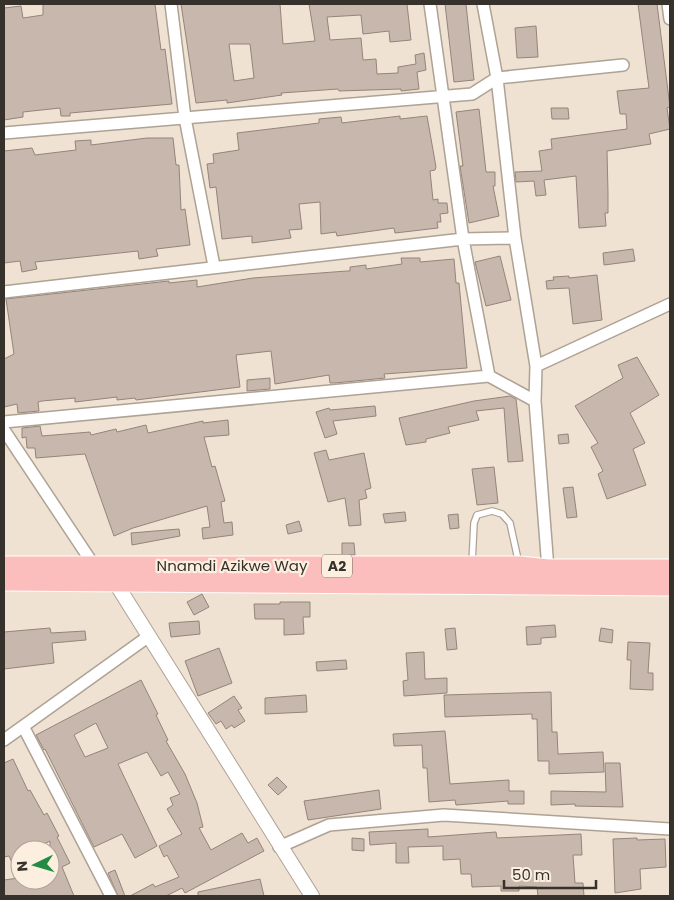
<svg xmlns="http://www.w3.org/2000/svg" width="674" height="900" viewBox="0 0 674 900" font-family="Poppins,sans-serif">
	<style>
		.building { fill: #c8b7ad; stroke: #94847a; fill-rule: evenodd }
		.lines { fill: none; stroke-linecap: round; stroke-linejoin: round }
		.service-casing { stroke: #aea294; stroke-width: 8 }
		.minor-casing { stroke: #aea294; stroke-width: 14 }
		.tertiary-casing { stroke: #aea294; stroke-width: 16 }
		.trunk-casing { stroke: #fff; stroke-width: 21 }
		.service { stroke: #fff; stroke-width: 5.5 }
		.minor { stroke: #fff; stroke-width: 11 }
		.tertiary { stroke: #fff; stroke-width: 14 }
		.trunk { stroke: #fcbebc; stroke-width: 19 }
		.labels { text-anchor: middle; stroke-width: 4.5; stroke-linejoin: round; paint-order: stroke }
		.shield { fill: #fcefe0; stroke: #716a61; stroke-width: 1 }
		.shield-label { font-size: 14px; font-weight: bold; fill: #36312b }
		.street-label { font-size: 15px; fill: #36312b; stroke: #fcefe0 }
	</style>
	<rect width="100%" height="100%" fill="#efe2d3"/>
	<path class="building" d="M43 4H155L161 50 165 49 172 104 70 113V116H61L60 108 23 112V117L4 120V8L21 6 23 18 43 15Z
		M181 4H280L283 44 315 41 309 4H407L411 40 390 42 389 31 363 34 361 15 327 17 330 40 361 38 363 60 376 59 377 74 398 73V67L416 64 415 55 424 53 426 70 417 72 419 89 401 91V89L339 91 338 89 281 93 282 95 227 103V100L196 103ZM229 44H250L254 78 234 81Z
		M445 4H466L474 80 454 82Z
		M638 4H657L670 107 667 108 670 129 649 134 651 144 607 151 608 193V213H605L606 226 579 228 576 176 544 180 546 195 536 196 534 181 516 182 515 172 542 171 539 151 552 149 551 139 627 129 626 114H620L617 91 649 88Z
		M536 26 538 57 517 58 515 28Z
		M551 108H568L569 119H552Z
		M479 109 486 172H495V186H493L499 216 469 223 460 166H463L456 112Z
		M400 116V119L427 116 436 167 435 170 430 171 433 200 438 199V203H447L448 213 440 214 441 222H437L438 228 395 233 394 228 337 236 336 232 321 234 320 202 299 204 302 229 289 230 291 238 252 243V236L222 239 216 187 210 188 207 164 214 163 213 154 239 150 237 133 319 123V119L341 117 342 123Z
		M147 138H173L176 165H179L181 210 185 209 190 245 156 249 158 256 139 259 138 251 35 262 37 269 22 272 20 261 4 263V151L32 148 35 155 76 150 75 141 91 140V145Z
		M633 249 635 261 604 265 603 253Z
		M500 256 511 300 486 306 475 262Z
		M401 258H420V262L454 259 456 283H459L467 368 384 374 385 378 335 383H330L329 375 275 384 271 351 236 355 240 387 136 400 135 398 117 400V397L75 402V398L42 401 38 402 39 411 18 413 17 404 4 407V359L14 354 6 299 169 281V283L197 280V287L253 278 347 271H350V267L366 265V269L402 264Z
		M597 275 602 320 573 324 569 288 547 289 546 281 554 280 553 277 569 276V278Z
		M637 357 659 395 630 413 645 443 633 449 646 485 607 499 598 474 603 471 591 447 598 443 575 406 623 378 618 365Z
		M270 378V389L247 391V380Z
		M510 396 516 399 523 461 508 462 504 408 476 411 479 420 448 427 450 433 426 439V442L406 445 399 418 474 401Z
		M375 406 376 416 333 421 337 434 325 438 316 412 329 408 330 410Z
		M228 420 229 435 204 437 212 467 215 466 225 501 221 502 224 523 232 522 233 535 203 539 202 528 210 527 207 506 133 528 114 536 85 454 36 458 35 448H27L26 437 22 438V428L40 426 42 436 90 432 91 435 116 429 117 432 146 425 148 433 203 421V423Z
		M568 434 569 443 559 444 558 435Z
		M326 450 329 460 364 453 371 488 365 490 367 498 359 500 361 525 349 526 345 498 328 502 314 453Z
		M494 467 498 503 477 505 472 469Z
		M573 487 577 517 567 518 563 488Z
		M405 512 406 521 385 523 383 514Z
		M458 514 459 528 450 529 448 515Z
		M299 521 302 531 288 534 286 525Z
		M179 529 180 536 132 545 131 533Z
		M342 543H354L355 555H342Z
		M202 594 209 607 194 615 187 602Z
		M280 602H310V617H303L304 634 284 635V619H255L254 604H280Z
		M199 621 200 634 171 637 169 623Z
		M555 625 556 637 541 638V644L527 645 526 627Z
		M50 628 51 633 85 631 86 640 52 643 54 663 4 669V632Z
		M455 628 457 649 447 650 445 629Z
		M601 628 613 630 612 643 599 641Z
		M628 642 650 643 648 673H653V690L630 689 631 660H627Z
		M219 648 232 683 198 696 185 661Z
		M424 652 425 679 447 678V693L404 696 403 681 408 680 406 653Z
		M346 660 347 669 317 671 316 662Z
		M141 680 158 714 156 715 168 740 166 741 185 774 197 803 203 827 199 828 211 850 242 833 248 843 257 838 264 851 185 893 182 888 166 896H130L153 884 155 887 179 877 167 855 164 857 159 846 182 834 167 809 173 805 170 798 180 794 168 772 161 776 147 752 118 764 157 846 135 858 122 834 94 847 45 749 44 750 36 735ZM96 723 108 748 85 757 74 735Z
		M551 692 552 732H557L558 754 603 752 604 772 549 774V761H538L537 719H532V714L445 717 444 695Z
		M306 695 307 712 265 714V698Z
		M234 696 242 708 238 710 245 721 234 728 232 725 226 729 221 721 216 724 208 713Z
		M445 731 450 784 509 780V791H524V804H508V801L456 805 455 800 429 802 427 768H423L422 745 394 746 393 734Z
		M13 759 28 791 30 790 44 815 47 813 59 836 57 837 70 863 62 867 74 896H4V880L19 878 9 856 4 857V763ZM50 841V880H20V850H31Z
		M605 763H620L623 807 575 806V804L551 805V791L606 792Z
		M277 777 287 787 278 795 268 785Z
		M379 790 381 809 308 820 304 801Z
		M428 829V837L496 832 497 838 581 834 582 855H573L575 883H583L584 896H538L537 887 519 886V891H501V886L472 887 471 874H461L460 859 443 860V846L408 847 409 863H396V843L370 845 369 832Z
		M352 838 364 839V851L352 850Z
		M637 838V840L665 839 666 867 640 869 641 889 615 893 613 839Z
		M115 870 125 896H118L108 873Z
		M260 879 264 896H198V892Z"/>
	<g class="lines">
		<defs>
			<path id="service" d="M472 563 474 523 477 515 492 511 502 514 510 523 519 564"/>
			<path id="minor" d="M171 4 185 118 214 266
				M430 4 463 239 489 376
				M483 4 497 78 515 238 536 366 535 401 548 569
				M668 4 670 19
				M4 133 472 94 497 78 623 65
				M4 292 463 239 515 238
				M536 366 670 304
				M4 422 489 376 535 401
				M4 430 95 567
				M24 728 111 896
				M4 740 149 636
				M279 847 329 825 444 815 670 829"/>
			<path id="tertiary" d="M115 582 312 896"/>
			<path id="trunk" d="M4 566H520L548 569H670
				M4 581 670 586"/>
		</defs>
		<use href="#service" class="service-casing"/>
		<use href="#minor" class="minor-casing"/>
		<use href="#tertiary" class="tertiary-casing"/>
		<use href="#trunk" class="trunk-casing"/>
		<use href="#service" class="service"/>
		<use href="#minor" class="minor"/>
		<use href="#tertiary" class="tertiary"/>
		<use href="#trunk" class="trunk"/>
	</g>
	<g class="labels">
		<rect class="shield" x="322" y="554.5" width="30" height="23" rx="4"/>
		<g class="shield-label">
			<text x="337" y="571">A2</text>
		</g>
		<g class="street-label">
			<text x="232" y="571">Nnamdi Azikwe Way</text>
		</g>
	</g>
	<rect width="674" height="900" fill="none" stroke="#36312b" stroke-width="10"/>
	<g transform="translate(35 865) rotate(265)"><circle r="24" fill="#fcefe0" stroke="#ada398"/>
	<path d="M0-4L9 19L0 12L-9 19Z" fill="#248c42"/>
	<text y="-8" font-size="14" font-weight="bold" text-anchor="middle" fill="#36312b">N</text>
	</g>
	<path d="M504 880v8h92v-8" fill="none" stroke="#36312b" stroke-width="2.5"/>
	<text x="512" y="880" font-size="15" fill="#36312b" stroke="#fcefe0" stroke-width="4" paint-order="stroke">50 m</text>
</svg>
